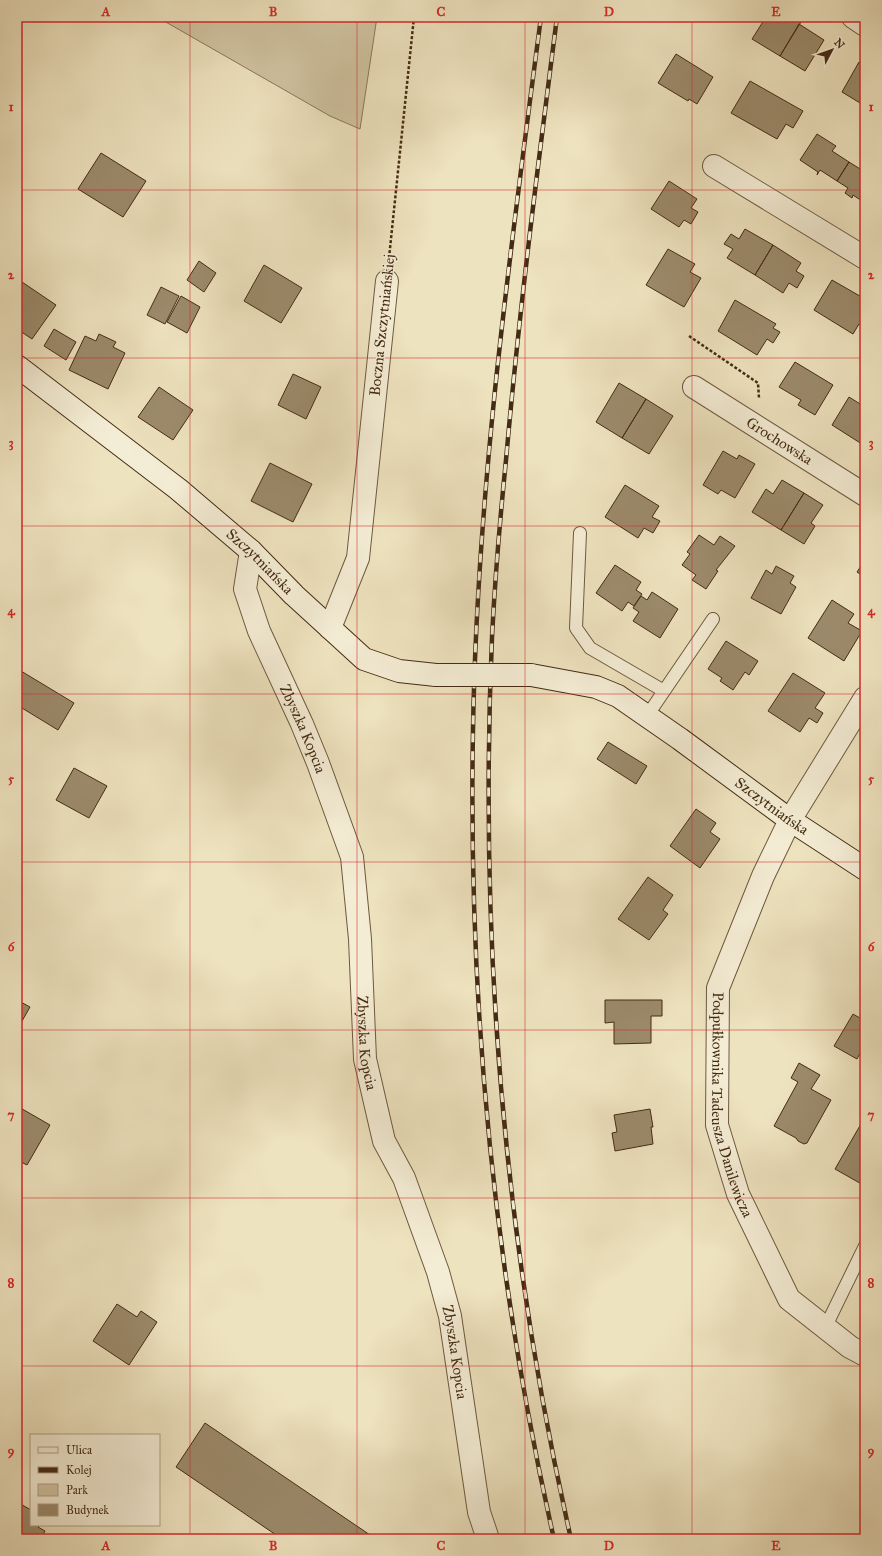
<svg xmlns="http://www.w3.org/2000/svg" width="882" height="1556" viewBox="0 0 882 1556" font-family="'IM FELL Great Primer',serif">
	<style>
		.green { fill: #d1c4a2; stroke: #8a785a }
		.building { fill: #9c8b6c; stroke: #442b13 }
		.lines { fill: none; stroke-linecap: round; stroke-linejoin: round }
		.lane-casing { stroke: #6e593e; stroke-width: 14 }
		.street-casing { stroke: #6e593e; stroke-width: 24 }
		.secondary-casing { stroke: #442b13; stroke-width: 24 }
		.path { stroke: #442b13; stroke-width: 2.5; stroke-dasharray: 3 2; stroke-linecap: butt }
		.lane { stroke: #f4edd5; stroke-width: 12 }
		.street { stroke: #f4edd5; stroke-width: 22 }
		.secondary { stroke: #f4edd5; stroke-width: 22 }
		.rail-casing { stroke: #442b13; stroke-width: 4.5 }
		.rail { stroke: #f4edd5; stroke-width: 3; stroke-dasharray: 9; stroke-linecap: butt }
		.secondary-bridge-casing { stroke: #442b13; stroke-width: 24; stroke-linecap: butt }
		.secondary-bridge { stroke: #f4edd5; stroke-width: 22 }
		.grid { fill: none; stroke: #d62828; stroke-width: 1; stroke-opacity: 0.55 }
		.labels { text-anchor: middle; stroke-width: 3; stroke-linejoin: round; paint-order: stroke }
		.street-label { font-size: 15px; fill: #442b13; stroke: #f4edd5 }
		.neatline { fill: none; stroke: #d62828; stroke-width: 1.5 }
		.grid-label { font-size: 13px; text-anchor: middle; font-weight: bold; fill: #d62828 }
	</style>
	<rect width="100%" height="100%" fill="#eee3bf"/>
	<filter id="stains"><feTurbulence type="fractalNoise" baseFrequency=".005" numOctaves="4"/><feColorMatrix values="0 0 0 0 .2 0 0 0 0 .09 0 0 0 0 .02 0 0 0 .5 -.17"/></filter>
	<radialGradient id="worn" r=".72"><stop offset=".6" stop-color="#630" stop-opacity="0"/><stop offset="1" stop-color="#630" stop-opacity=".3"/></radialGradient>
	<path class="green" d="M157 17H377L360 129 330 116Z"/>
	<path class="building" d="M766 17H804L780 56 752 39Z
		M799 24 824 40 805 71 780 56Z
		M676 54 713 77 697 104 689 99 688 101 658 83Z
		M859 62 865 65V106L842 92Z
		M750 81 803 111 793 128 786 124 777 139 731 113Z
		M817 134 836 146 832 151 849 162 837 181 820 170 817 175 818 172 800 160Z
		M101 153 146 181 123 217 78 189Z
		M849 162 865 172V203L853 195 852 198 845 193 848 188 837 181Z
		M669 181 697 199 691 208 698 212 691 224 684 220 679 227 651 209Z
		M745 229 773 245 755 275 727 258 733 249 724 244 731 234 739 239Z
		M773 245 801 263 796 271 804 276 797 288 789 283 783 293 755 275Z
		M668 249 695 264 690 272 701 278 684 307 646 285Z
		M199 261 216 273 204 292 187 280Z
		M264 265 302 288 281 323 244 301Z
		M832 280 865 299V327L859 324 853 334 814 310Z
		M22 282 56 305 32 339 17 329V289Z
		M161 287 179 296 165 324 147 315Z
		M181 296 200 307 187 333 167 322Z
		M735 300 776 324 773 328 780 332 773 343 767 339 757 355 718 331Z
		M54 329 76 342 66 360 44 346Z
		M99 334 116 342 113 347 125 353 108 389 69 370 85 336 96 341Z
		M795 362 833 385 815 415 798 405 801 400 779 387Z
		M293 374 321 387 306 419 278 405Z
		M619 383 646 399 622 438 596 422Z
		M159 387 193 410 173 440 138 417Z
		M849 397 865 407V446L832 425Z
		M646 399 673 416 649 454 622 438Z
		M723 451 737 459 739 455 755 464 735 498 721 490 718 494 703 485Z
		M270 463 312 484 293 522 251 501Z
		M782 480 804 493 781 530 752 512 766 489 773 494Z
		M625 485 659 506 652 517 660 521 653 533 644 528 638 538 605 517Z
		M804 493 823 505 811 523 815 526 804 544 781 530Z
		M699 535 714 545 720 536 735 546 716 570 718 571 706 589 692 580 696 575 682 565 690 554 687 552Z
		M865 560V577L857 572Z
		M615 565 641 582 636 590 642 594 634 606 628 602 622 611 596 593Z
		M776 566 794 576 790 583 796 587 781 614 751 598 766 570 772 574Z
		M652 592 678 609 660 638 633 621 639 612 633 608 641 596 647 600Z
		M832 600 854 614 848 623 862 631 844 661 808 638Z
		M726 641 758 661 749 675 745 672 733 690 720 681 722 678 708 669Z
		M21 671 74 703 58 730 17 705V677Z
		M793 673 825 693 815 708 823 713 817 723 809 718 800 732 768 711Z
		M608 742 647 766 636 784 597 759Z
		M74 768 107 786 89 818 56 800Z
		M696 809 716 823 710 832 720 839 700 868 670 846Z
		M648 877 673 895 663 910 668 914 649 940 618 919Z
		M17 1000 30 1007 17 1030Z
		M605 1000H662V1016H651V1043L614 1044V1022L605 1023Z
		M853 1014 865 1021V1044L857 1059 834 1046Z
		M799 1063 820 1075 811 1089 831 1100 807 1143 804 1144 798 1141 796 1138 774 1126 798 1082 791 1078Z
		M17 1106 50 1125 27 1165 19 1161 17 1165Z
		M650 1109 653 1127H651L653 1144 615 1151 612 1133 617 1132 614 1115Z
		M865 1117V1186L835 1169Z
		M117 1304 137 1317 141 1311 157 1322 129 1365 93 1341Z
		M205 1423 376 1539H282L176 1467Z
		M17 1502 31 1510V1525H40L38 1527 45 1531 41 1539 32 1538 31 1539H17Z"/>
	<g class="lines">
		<defs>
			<path id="lane" d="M580 533 576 628 590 648 664 691
				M647 716 713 619
				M825 1328 865 1246"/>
			<g id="street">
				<path d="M853 17 865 25"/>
				<path d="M714 166 865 258"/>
				<path id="s1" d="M694 387 865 495"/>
				<path id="s2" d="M251 551 245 589 259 631 302 724 318 763 352 857 360 939 365 1059 384 1141 404 1178 438 1272 450 1316 479 1512 488 1539"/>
				<path d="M330 628 358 558 387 281"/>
				<path id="s3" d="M865 698 790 820 763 876 718 988 717 1125 738 1194 789 1299 850 1347 865 1355"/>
			</g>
			<g id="secondary">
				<path id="s4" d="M17 366 178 489 251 551 294 595 364 659 399 671 436 675"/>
				<path id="s5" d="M531 675 596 687 618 696 680 739 790 820 865 869"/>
			</g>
		</defs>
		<use href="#lane" class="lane-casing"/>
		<use href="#street" class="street-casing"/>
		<use href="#secondary" class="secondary-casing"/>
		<path class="path" d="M389 258 414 17
			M689 336 758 383 759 398"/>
		<use href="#lane" class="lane"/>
		<use href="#street" class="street"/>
		<use href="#secondary" class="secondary"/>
		<defs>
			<path id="rail" d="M541 17C510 253 477 491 473 729 468 1001 494 1274 554 1539
				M557 17C538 165 519 312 506 460 500 519 495 578 492 637 479 939 504 1244 571 1539"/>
		</defs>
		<use href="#rail" class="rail-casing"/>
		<use href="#rail" class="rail"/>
		<defs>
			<path id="secondary-bridge" d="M436 675H531"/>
		</defs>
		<use href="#secondary-bridge" class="secondary-bridge-casing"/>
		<use href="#secondary-bridge" class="secondary-bridge"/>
	</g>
	<path class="grid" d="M190 17V1539M357 17V1539M525 17V1539M692 17V1539M17 190H865M17 358H865M17 526H865M17 694H865M17 862H865M17 1030H865M17 1198H865M17 1366H865"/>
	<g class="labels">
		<g class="street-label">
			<text transform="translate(382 325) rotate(-84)" y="5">Boczna Szczytniańskiej</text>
			<text dy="5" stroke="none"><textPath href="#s1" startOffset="101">Grochowska</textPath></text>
			<text dy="5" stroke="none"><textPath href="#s4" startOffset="312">Szczytniańska</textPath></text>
			<text dy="5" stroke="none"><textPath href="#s2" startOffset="190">Zbyszka Kopcia</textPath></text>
			<text dy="5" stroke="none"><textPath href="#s5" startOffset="279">Szczytniańska</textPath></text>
			<text dy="5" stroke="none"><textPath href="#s2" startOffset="514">Zbyszka Kopcia</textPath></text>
			<text dy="5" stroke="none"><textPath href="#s3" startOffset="445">Podpułkownika Tadeusza Danilewicza</textPath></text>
			<text dy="5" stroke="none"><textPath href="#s2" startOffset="838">Zbyszka Kopcia</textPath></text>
		</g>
	</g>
	<rect width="882" height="1556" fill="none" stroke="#eee3bf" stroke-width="44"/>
	<rect x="30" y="1434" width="130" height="92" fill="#f4edd5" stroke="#ae9f87"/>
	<rect x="38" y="1447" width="20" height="6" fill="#f4edd5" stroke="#ae9f87"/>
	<text x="66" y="1454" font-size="12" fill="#442b13">Ulica</text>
	<rect x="38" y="1467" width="20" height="6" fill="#442b13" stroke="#ae9f87"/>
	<text x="66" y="1474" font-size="12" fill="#442b13">Kolej</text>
	<rect x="38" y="1484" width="20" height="12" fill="#d1c4a2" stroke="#ae9f87"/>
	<text x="66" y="1494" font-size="12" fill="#442b13">Park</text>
	<rect x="38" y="1504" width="20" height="12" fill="#9c8b6c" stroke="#ae9f87"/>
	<text x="66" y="1514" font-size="12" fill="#442b13">Budynek</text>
	<g transform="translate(832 50) rotate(49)" stroke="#f4edd5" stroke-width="3" paint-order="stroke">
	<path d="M0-3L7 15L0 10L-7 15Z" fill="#442b13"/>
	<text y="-6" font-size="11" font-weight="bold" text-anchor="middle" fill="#442b13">N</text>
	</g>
	<rect x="22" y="22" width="838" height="1512" class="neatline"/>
	<g class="grid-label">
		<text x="106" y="16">A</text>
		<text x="273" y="16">B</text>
		<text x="441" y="16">C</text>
		<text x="609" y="16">D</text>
		<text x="776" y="16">E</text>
		<text x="11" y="111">1</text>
		<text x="871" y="111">1</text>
		<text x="11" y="279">2</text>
		<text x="871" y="279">2</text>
		<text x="11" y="447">3</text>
		<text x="871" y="447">3</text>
		<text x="11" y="615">4</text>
		<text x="871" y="615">4</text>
		<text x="11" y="783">5</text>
		<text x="871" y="783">5</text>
		<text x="11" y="951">6</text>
		<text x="871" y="951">6</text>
		<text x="11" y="1119">7</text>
		<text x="871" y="1119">7</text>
		<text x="11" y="1287">8</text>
		<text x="871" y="1287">8</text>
		<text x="11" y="1455">9</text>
		<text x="871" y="1455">9</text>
		<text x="106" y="1550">A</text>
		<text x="273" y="1550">B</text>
		<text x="441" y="1550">C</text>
		<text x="609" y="1550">D</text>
		<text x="776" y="1550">E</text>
	</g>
	<rect width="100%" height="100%" filter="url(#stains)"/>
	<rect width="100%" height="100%" fill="url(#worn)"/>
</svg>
